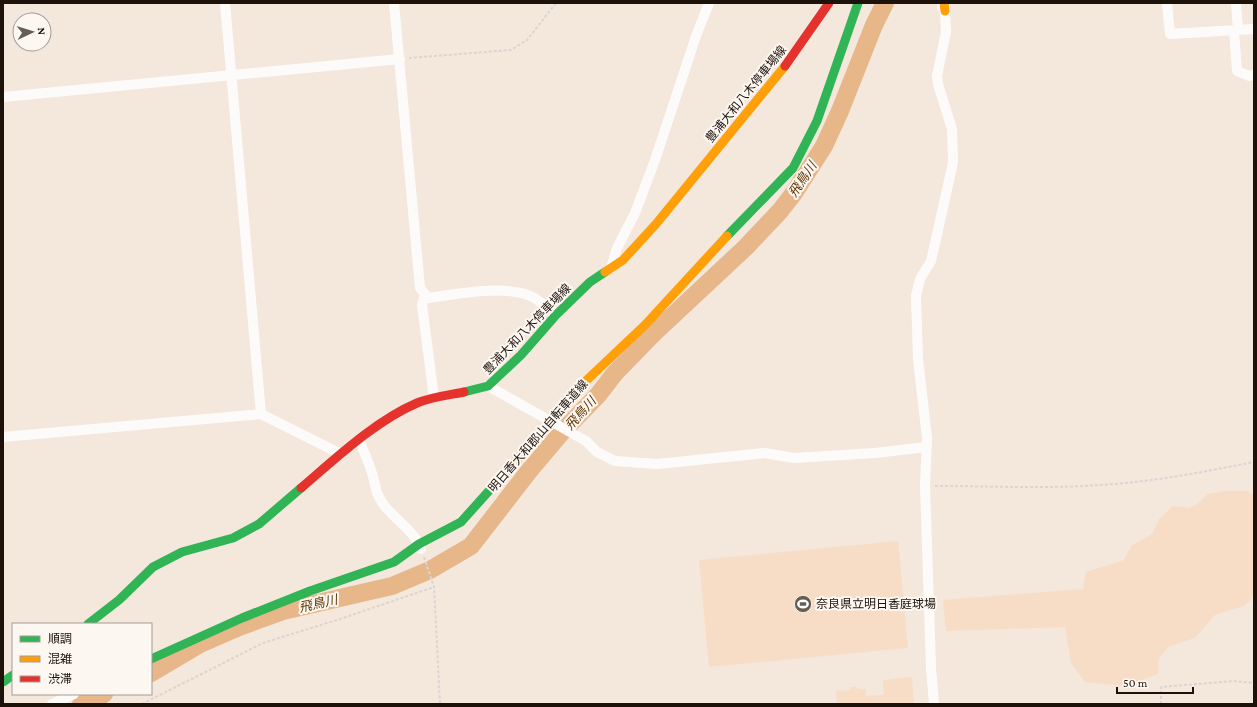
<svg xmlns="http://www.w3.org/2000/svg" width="1257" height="707" viewBox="0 0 1257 707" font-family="'Crimson Pro','Noto Sans JP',serif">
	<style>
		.green { fill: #f7ddc6 }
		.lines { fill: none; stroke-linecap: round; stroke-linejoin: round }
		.river { stroke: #e7b689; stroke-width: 18 }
		.path { stroke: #dad5d2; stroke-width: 2; stroke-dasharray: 3 2; stroke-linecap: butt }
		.street { stroke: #fdfbfa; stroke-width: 10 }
		.fast { stroke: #30b455; stroke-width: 9 }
		.slow { stroke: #ff9f0a; stroke-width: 9 }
		.jam { stroke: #e5322d; stroke-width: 9 }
		.labels { text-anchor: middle; stroke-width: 4; stroke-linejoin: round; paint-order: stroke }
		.street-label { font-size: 12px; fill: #1c120a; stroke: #fdf7f2 }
		.poi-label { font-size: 12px; fill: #1c120a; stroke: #fdf7f2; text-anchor: start }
		.water-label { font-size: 13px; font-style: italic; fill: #5d3301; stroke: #fdf7f2 }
	</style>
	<rect width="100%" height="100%" fill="#f4e7dc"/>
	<path class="green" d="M1225 491H1248L1254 496V593L1250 601 1244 606 1215 615 1195 638 1168 647 1159 659 1158 674 1125 686 1085 682 1071 663 1065 627 946 631 943 600 1083 589 1086 572 1124 560 1131 546 1152 534 1159 519 1173 506 1189 508 1196 505 1208 494Z
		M898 541 908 648 709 667 699 560Z
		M912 677 914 704H837L836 691 850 690V687H857L858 689H866V696L884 695 883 680Z"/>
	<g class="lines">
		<path class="river" d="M151 673 200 644 239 627 283 611 392 586 430 570 471 546 529 471 562 432 598 395 615 373 653 334 746 247 780 211 794 193 824 146 840 111 874 25 885 3
			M81 704 104 694"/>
		<path class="path" d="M409 58 511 50 527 40 556 3
			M935 486C990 486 1045 489 1100 485 1152 482 1203 472 1254 462
			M424 557 434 587 440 704
			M142 704 263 643 340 619 434 587
			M1161 704V687L1234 681 1254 683"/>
		<path class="street" d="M225 3 261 414
			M394 3 420 288 428 298C456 294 512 283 536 299 543 304 549 310 556 315
			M1167 3 1170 34 1254 29
			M1236 3 1238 30
			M1234 31 1237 71 1249 76 1254 75
			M3 97 400 59
			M611 268 617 248 635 213 655 160 696 36 709 3
			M425 294 422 305 434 398
			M488 386 586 441 597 452 615 461 657 464 765 453 794 458 875 453 926 447
			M3 437 261 414 341 454
			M359 440C364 452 370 464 373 477 375 482 375 489 378 495 387 516 413 527 421 549
			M52 704 74 694
			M934 704 931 668 925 485 927 438 918 359 916 296 920 279 931 261 953 163 952 129 938 84 937 76 946 32 945 11 942 7"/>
		<path class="fast" d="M727 236 793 168 817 121 858 3
			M464 392 488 386 521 355 556 315 590 282 605 272
			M88 624 119 600 153 567 182 552 233 538 259 524 301 488
			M151 659 242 618 310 591 394 562 419 544 461 522 496 483
			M3 682 13 675"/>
		<path class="slow" d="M944 3 945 11
			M605 272 623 260 656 224 785 66
			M496 483 551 422 572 394 645 325 727 236"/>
		<path class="jam" d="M785 66 829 3
			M301 488C335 459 375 421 417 403 431 397 449 395 464 392"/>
	</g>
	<defs>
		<symbol id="stadium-disc" viewBox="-11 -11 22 22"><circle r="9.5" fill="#685d54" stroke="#fdf7f2"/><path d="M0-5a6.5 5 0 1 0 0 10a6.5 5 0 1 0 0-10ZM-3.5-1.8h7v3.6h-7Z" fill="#fff"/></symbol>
	</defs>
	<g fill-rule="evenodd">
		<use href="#stadium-disc" x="793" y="594" width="20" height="20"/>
	</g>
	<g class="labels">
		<g class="street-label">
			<text transform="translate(746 94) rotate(-51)" y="4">豊浦大和八木停車場線</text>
			<text transform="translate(527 329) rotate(-46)" y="4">豊浦大和八木停車場線</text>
			<text transform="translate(538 436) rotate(-49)" y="4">明日香大和郡山自転車道線</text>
		</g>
		<g class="poi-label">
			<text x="816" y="608">奈良県立明日香庭球場</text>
		</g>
		<g class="water-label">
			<text transform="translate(802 179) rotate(-56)" y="5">飛鳥川</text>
			<text transform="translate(580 413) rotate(-48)" y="5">飛鳥川</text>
			<text transform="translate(318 603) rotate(-13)" y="5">飛鳥川</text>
		</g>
	</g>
	<rect width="1257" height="707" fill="none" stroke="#1c120a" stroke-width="8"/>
	<rect x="12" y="623" width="140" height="72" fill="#fdf7f2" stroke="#a39b95"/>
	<rect x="20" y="636" width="20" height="6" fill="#30b455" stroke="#a39b95"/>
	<text x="48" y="643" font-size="12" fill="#1c120a">順調</text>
	<rect x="20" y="656" width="20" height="6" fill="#ff9f0a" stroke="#a39b95"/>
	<text x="48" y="663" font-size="12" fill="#1c120a">混雑</text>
	<rect x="20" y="676" width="20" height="6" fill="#e5322d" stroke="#a39b95"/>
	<text x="48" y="683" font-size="12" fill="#1c120a">渋滞</text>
	<g transform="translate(32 32) rotate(86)"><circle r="19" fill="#fdf7f2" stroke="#a39b95"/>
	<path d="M0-3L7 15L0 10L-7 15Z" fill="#685d54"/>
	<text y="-6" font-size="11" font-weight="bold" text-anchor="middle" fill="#1c120a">N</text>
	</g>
	<path d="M1117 687v6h76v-6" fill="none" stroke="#1c120a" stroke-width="2"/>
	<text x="1123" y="687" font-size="12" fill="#1c120a" stroke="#fdf7f2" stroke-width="3" paint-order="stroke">50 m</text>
</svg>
